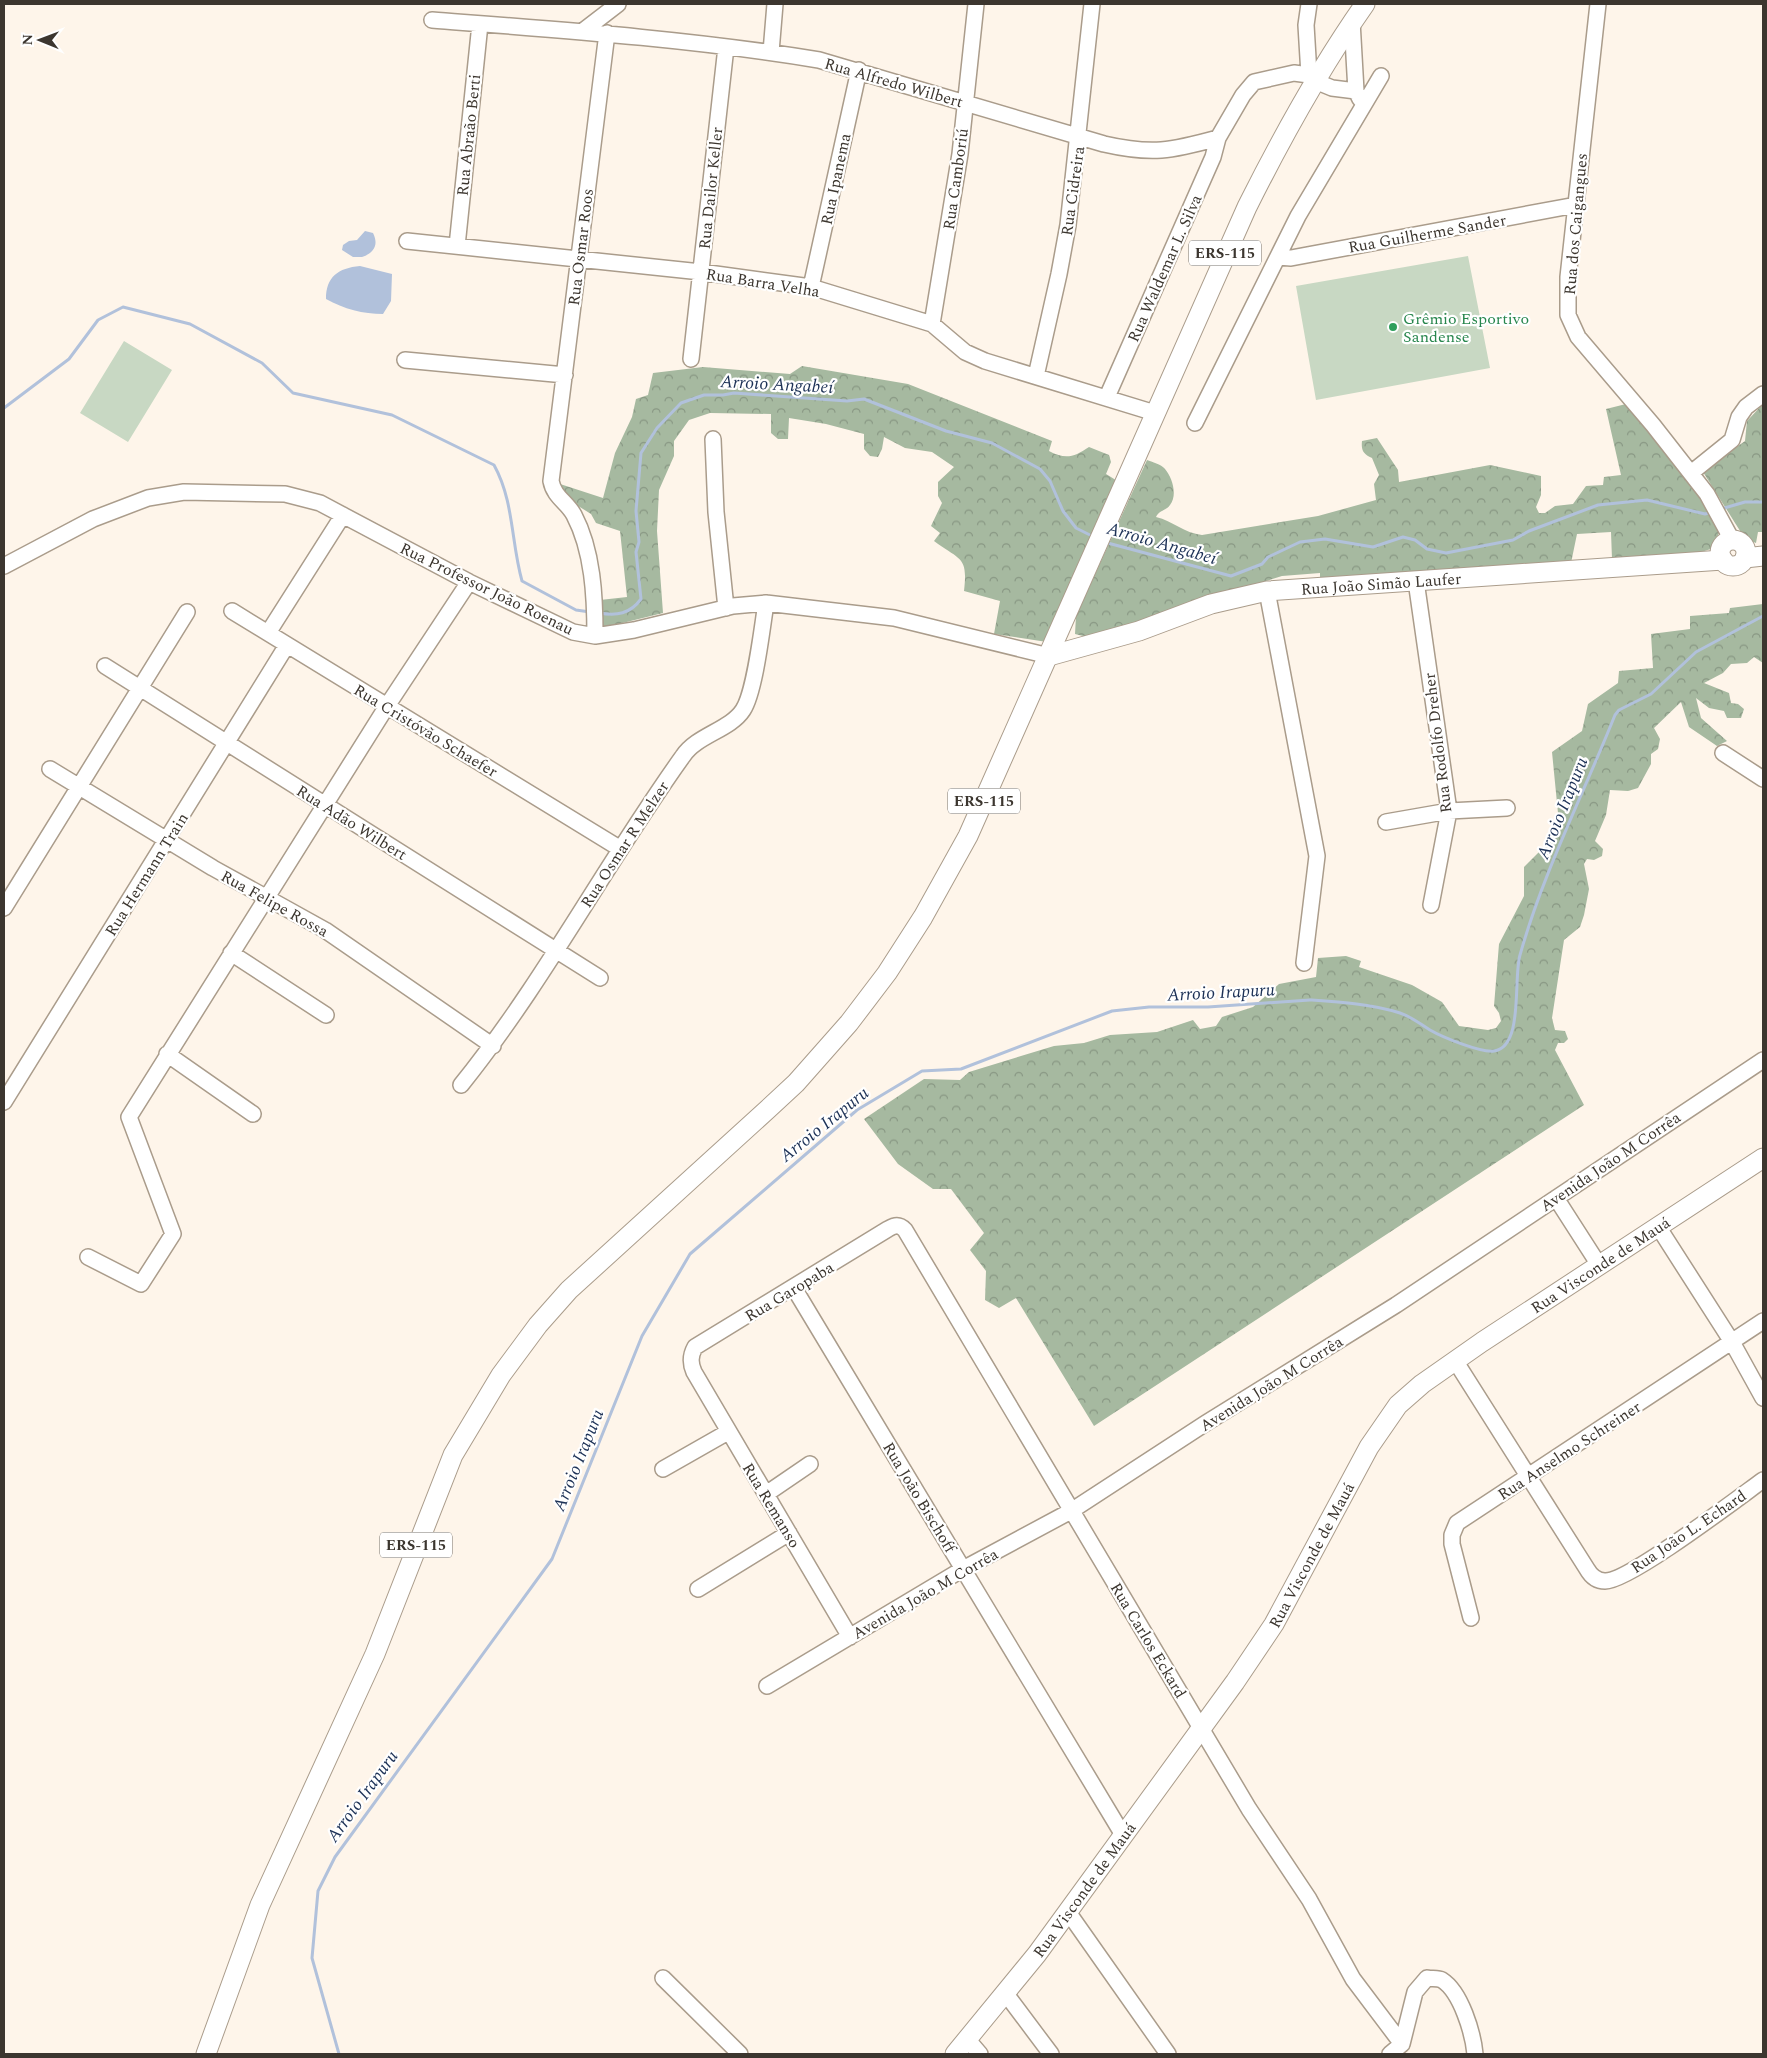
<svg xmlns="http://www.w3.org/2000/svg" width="1767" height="2058" viewBox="0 0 1767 2058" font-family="Spectral,serif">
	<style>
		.forest { fill: url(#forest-crowns) }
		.green { fill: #c8d8c3 }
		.water { fill: #b1c1db }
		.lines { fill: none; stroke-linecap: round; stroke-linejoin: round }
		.stream { stroke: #b1c1db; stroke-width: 3 }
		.minor-casing { stroke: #aa9c8b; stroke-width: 18 }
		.major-casing { stroke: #aa9c8b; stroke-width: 21 }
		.minor { stroke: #fff; stroke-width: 15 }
		.major { stroke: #fff; stroke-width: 19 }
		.leisure-dot { fill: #2e9e5b; stroke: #fff; stroke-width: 2 }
		.labels { text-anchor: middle; stroke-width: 4.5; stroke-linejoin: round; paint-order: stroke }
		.shield { fill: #fff; stroke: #76726d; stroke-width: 1 }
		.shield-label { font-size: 15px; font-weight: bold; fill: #3c362f }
		.street-label { font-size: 16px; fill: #3c362f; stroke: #fff }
		.leisure-label { font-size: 16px; fill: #27864d; stroke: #fff; text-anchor: start }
		.water-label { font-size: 18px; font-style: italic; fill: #1c3156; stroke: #fff }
	</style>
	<defs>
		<pattern id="forest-crowns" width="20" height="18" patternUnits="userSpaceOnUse" patternTransform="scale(1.25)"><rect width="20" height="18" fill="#a6b9a0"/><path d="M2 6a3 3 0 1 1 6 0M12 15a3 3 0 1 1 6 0" fill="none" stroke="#889783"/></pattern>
	</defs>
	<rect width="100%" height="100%" fill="#fef5ea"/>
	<path class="forest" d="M802 366 908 384 1052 441 1049 451C1066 460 1074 457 1089 447L1109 455 1111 462 1106 474 1119 482 1047 642 994 634 1000 601 964 591C968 556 961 561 934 541L940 533 931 526 942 503 938 496V482L954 467 932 452 905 448 884 437 882 449 878 457 870 456 864 449V434L826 424 789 418 788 439H778L771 433V414L710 413 689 420 674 441V456L659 490 657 531 663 613 598 629 600 600 627 597 620 531 596 523 591 514 567 499 557 483 603 498 615 453 632 417 636 399 648 395 653 373 703 367 790 374Z
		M1626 404C1656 441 1702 489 1719 532L1714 548 1698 553 1612 559 1611 532 1577 534 1571 563 1320 581V573L1282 576 1087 637 1075 634 1076 616 1147 460C1152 462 1161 464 1165 469 1172 477 1178 495 1170 505 1166 511 1159 510 1156 517 1173 521 1184 533 1202 535L1318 516 1376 500 1374 484 1379 475 1372 458C1363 454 1361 450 1362 441L1377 438 1398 470 1399 482 1490 465 1541 476V495L1536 507 1539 513H1545L1555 506 1573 504 1586 486 1603 485 1604 477 1621 475 1606 409Z
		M1763 404V532H1758L1756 543 1748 540 1742 534 1703 472 1745 441 1747 421Z
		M1763 604V663L1754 657 1747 663 1731 664 1723 673 1704 683 1729 693 1731 703 1738 704 1744 709 1741 718H1727L1724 711 1709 708 1696 698 1701 718 1727 741 1717 746 1689 727 1681 702 1654 728 1660 739 1658 749 1651 754V764L1638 788 1628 791 1610 790 1606 815 1595 841 1603 849 1602 856 1594 860 1587 859 1584 864 1589 889 1584 915 1580 927 1564 940 1552 1018 1555 1030 1565 1031 1568 1039 1564 1043H1558L1555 1050 1584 1105 1094 1426 1016 1298 999 1308 985 1300 986 1271 970 1250 984 1233 951 1189H933L898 1164 864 1119 924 1079 960 1080 969 1072 1054 1046 1084 1043 1110 1035 1157 1032 1193 1020 1200 1029 1216 1026 1222 1017 1253 1007 1279 984 1316 977 1318 958 1346 956 1361 961 1359 967 1412 985 1442 1002 1459 1026 1488 1030 1496 1028 1501 1021 1499 1013 1494 1006 1499 944 1524 896V867L1548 843 1558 813 1552 752 1582 731 1588 704 1618 683 1619 671 1653 668 1651 634 1690 629V616L1729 613 1730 608Z"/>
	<path class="green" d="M1468 256 1490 368 1316 400 1296 286Z
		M124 341 172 370 128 442 80 413Z"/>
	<path class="water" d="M365 231 373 233C379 245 374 253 362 257H353L342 250 343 245 349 241 357 240Z
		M360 266 392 274 391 301 383 314C363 314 344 309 326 299 326 277 338 268 360 266Z"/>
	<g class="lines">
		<path class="stream" d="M4 408 69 359 98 320 123 307 190 324 262 363 293 393 392 415 494 465C514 501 511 542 522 581L576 610 590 612
			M1721 509 1745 502H1763
			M1104 542 1231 576 1262 564 1268 557 1300 542 1325 539 1373 547 1403 537 1415 540 1427 549 1446 553 1513 540 1529 531 1598 505 1647 500 1705 514 1713 512
			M599 613C617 616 630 614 641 599L636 552 639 542 636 511 641 453 657 428 681 403 704 395H723L734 393 847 401 864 399 946 431 992 443 1040 469 1050 481 1063 511 1076 528 1094 537
			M339 2054 312 1958 318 1891 335 1857 552 1559 642 1336 690 1254 857 1110 922 1071 961 1069 1112 1011 1149 1007H1208L1310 1000C1340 1002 1372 1004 1400 1013 1412 1017 1420 1024 1430 1030 1442 1037 1481 1053 1494 1051 1524 1047 1513 978 1520 955 1543 873 1583 795 1615 715L1619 710 1651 694 1696 652 1763 616"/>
		<defs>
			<path id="minor" d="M1309 4 1306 25 1309 75
				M1598 4 1568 277V315L1578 337 1653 425 1707 494 1732 540
				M432 20C561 30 691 39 819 60L1104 144C1152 155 1171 151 1218 138L1243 95 1254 82 1294 73 1309 75 1315 81 1332 88 1356 91
				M1352 21 1356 91 1360 99
				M583 31 618 4
				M771 52 775 4
				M407 241 701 272 811 287 932 324 965 352 985 361 1155 413
				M457 246 480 24
				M1278 257 1291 258 1307 255 1576 205
				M811 287 859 70
				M932 324 960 154 976 4
				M691 359 726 47
				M405 360 565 375
				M1036 376 1059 274 1068 225 1092 4
				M1107 397 1213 157 1218 138
				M1195 423 1298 216 1381 76
				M713 439 716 512 726 608
				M1691 473 1732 440 1739 417 1746 407 1763 394
				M4 566 93 519 148 498 184 492 285 494 320 503 469 582 573 632 595 636 634 630 733 606 766 603 894 618 1049 656
				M1416 581 1449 811 1431 905
				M1267 591 1317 856 1304 963
				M232 611 619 848
				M268 633 343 515
				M595 636C595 597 593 551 574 515 567 502 554 497 551 481L607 33
				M105 666 600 978
				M1723 753 1763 779
				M50 769 213 868 325 930 493 1046
				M1386 822 1449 811 1507 808
				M4 908 187 612
				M231 953 326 1015
				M167 1054 253 1114
				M461 1085C544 982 606 863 683 756 697 735 730 730 743 710 755 692 762 628 766 603
				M4 1102 287 645
				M1556 1198 1599 1265
				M1659 1228 1732 1342 1763 1398
				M88 1257 141 1284 173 1234 129 1117 387 706 469 582
				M794 1288 1123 1835
				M1456 1362 1587 1569C1591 1576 1596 1581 1605 1581 1628 1582 1738 1498 1763 1480
				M663 1469 728 1432
				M766 1494 810 1464
				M698 1589 789 1533
				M1471 1618 1452 1544V1535L1457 1523 1763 1321
				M850 1637 694 1372C690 1363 690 1356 695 1347L888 1229C895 1225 899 1224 905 1230L1249 1809 1309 1899 1353 1979 1402 2044
				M767 1686 963 1569 1071 1511 1206 1423 1396 1305 1763 1060
				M1068 1912 1168 2054
				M663 1978 740 2054
				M1006 1994 1051 2054
				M968 2040 980 2054
				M1402 2044 1415 1992 1427 1978C1431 1979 1438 1978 1442 1980 1461 1992 1473 2033 1475 2054
				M1390 2054 1402 2044"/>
			<g id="major">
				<circle cx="1733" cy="553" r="13"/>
				<path d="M1745 558 1763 556"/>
				<path id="s1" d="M1049 656 1139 631 1211 604 1267 591 1723 560"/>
				<path d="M206 2054 260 1905 375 1654 453 1455 501 1375 538 1325 569 1290 768 1109 796 1083 849 1023 887 973 923 917 968 836 1247 207C1282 137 1320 68 1365 4"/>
				<path id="s2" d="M955 2054 1037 1954 1235 1682 1274 1624 1369 1447 1398 1405 1422 1384 1482 1342 1763 1158"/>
			</g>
		</defs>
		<use href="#minor" class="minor-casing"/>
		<use href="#major" class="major-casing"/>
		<use href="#minor" class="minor"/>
		<use href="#major" class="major"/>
	</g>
	<circle class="leisure-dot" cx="1393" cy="327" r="5"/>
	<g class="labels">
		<g class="shield">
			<rect x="1189" y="240.5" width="72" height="25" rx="4"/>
			<rect x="948" y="788.5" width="72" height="25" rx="4"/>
			<rect x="380" y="1532.5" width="72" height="25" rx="4"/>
		</g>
		<g class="shield-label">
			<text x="1225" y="258">ERS-115</text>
			<text x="984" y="806">ERS-115</text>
			<text x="416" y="1550">ERS-115</text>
		</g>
		<g class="street-label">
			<text transform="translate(894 82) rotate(16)" y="6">Rua Alfredo Wilbert</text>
			<text transform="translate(468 135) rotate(-84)" y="6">Rua Abraão Berti</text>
			<text transform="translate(835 179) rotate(-78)" y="6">Rua Ipanema</text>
			<text transform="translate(955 179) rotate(-82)" y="6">Rua Camboriú</text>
			<text transform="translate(710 188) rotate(-84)" y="6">Rua Dailor Keller</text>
			<text transform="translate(1072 191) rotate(-82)" y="6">Rua Cidreira</text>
			<text transform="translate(1575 224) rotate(-85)" y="6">Rua dos Caigangues</text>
			<text transform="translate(1427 233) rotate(-10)" y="6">Rua Guilherme Sander</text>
			<text transform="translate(580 247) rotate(-83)" y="6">Rua Osmar Roos</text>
			<text transform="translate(1164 268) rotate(-66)" y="6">Rua Waldemar L. Silva</text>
			<text transform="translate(763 282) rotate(9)" y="6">Rua Barra Velha</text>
			<text dy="6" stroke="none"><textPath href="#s1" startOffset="342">Rua João Simão Laufer</textPath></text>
			<text transform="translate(487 588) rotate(26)" y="6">Rua Professor João Roenau</text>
			<text transform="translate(426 730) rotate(31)" y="6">Rua Cristóvão Schaefer</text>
			<text transform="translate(1437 743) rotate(-97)" y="6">Rua Rodolfo Dreher</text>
			<text transform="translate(352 822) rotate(32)" y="6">Rua Adão Wilbert</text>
			<text transform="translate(624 844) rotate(-57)" y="6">Rua Osmar R Melzer</text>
			<text transform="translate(146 874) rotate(-58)" y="6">Rua Hermann Train</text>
			<text transform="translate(275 903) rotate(29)" y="6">Rua Felipe Rossa</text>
			<text transform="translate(1610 1161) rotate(-34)" y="6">Avenida João M Corrêa</text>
			<text dy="6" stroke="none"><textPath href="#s2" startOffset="1034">Rua Visconde de Mauá</textPath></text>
			<text transform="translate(789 1291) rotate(-31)" y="6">Rua Garopaba</text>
			<text transform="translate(1271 1383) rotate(-32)" y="6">Avenida João M Corrêa</text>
			<text transform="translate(1569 1450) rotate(-33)" y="6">Rua Anselmo Schreiner</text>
			<text transform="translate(920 1497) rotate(59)" y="6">Rua João Bischoff</text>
			<text transform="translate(772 1505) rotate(59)" y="6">Rua Remanso</text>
			<text transform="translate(1688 1531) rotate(-34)" y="6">Rua João L. Echard</text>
			<text dy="6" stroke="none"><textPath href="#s2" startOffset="614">Rua Visconde de Mauá</textPath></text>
			<text transform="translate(925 1593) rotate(-30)" y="6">Avenida João M Corrêa</text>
			<text transform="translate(1149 1640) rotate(59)" y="6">Rua Carlos Eckard</text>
			<text dy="6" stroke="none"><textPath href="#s2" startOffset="209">Rua Visconde de Mauá</textPath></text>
		</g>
		<g class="leisure-label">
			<text x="1403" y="324">Grêmio Esportivo<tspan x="1403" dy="18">Sandense</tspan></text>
		</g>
		<g class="water-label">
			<text transform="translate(777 384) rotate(3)" y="6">Arroio Angabeí</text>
			<text transform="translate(1162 543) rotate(16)" y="6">Arroio Angabeí</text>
			<text transform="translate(1562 808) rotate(-68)" y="6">Arroio Irapuru</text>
			<text transform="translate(1221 992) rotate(-3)" y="6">Arroio Irapuru</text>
			<text transform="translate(824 1124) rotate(-39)" y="6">Arroio Irapuru</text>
			<text transform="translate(578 1460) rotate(-68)" y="6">Arroio Irapuru</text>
			<text transform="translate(362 1796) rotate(-54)" y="6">Arroio Irapuru</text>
		</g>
	</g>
	<rect width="1767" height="2058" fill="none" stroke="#3c362f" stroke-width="10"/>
	<g transform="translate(40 40) rotate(271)" stroke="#ffffff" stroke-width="4" paint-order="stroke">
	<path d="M0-4L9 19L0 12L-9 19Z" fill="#3c362f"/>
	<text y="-8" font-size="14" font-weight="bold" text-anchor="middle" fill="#3c362f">N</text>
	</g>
</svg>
